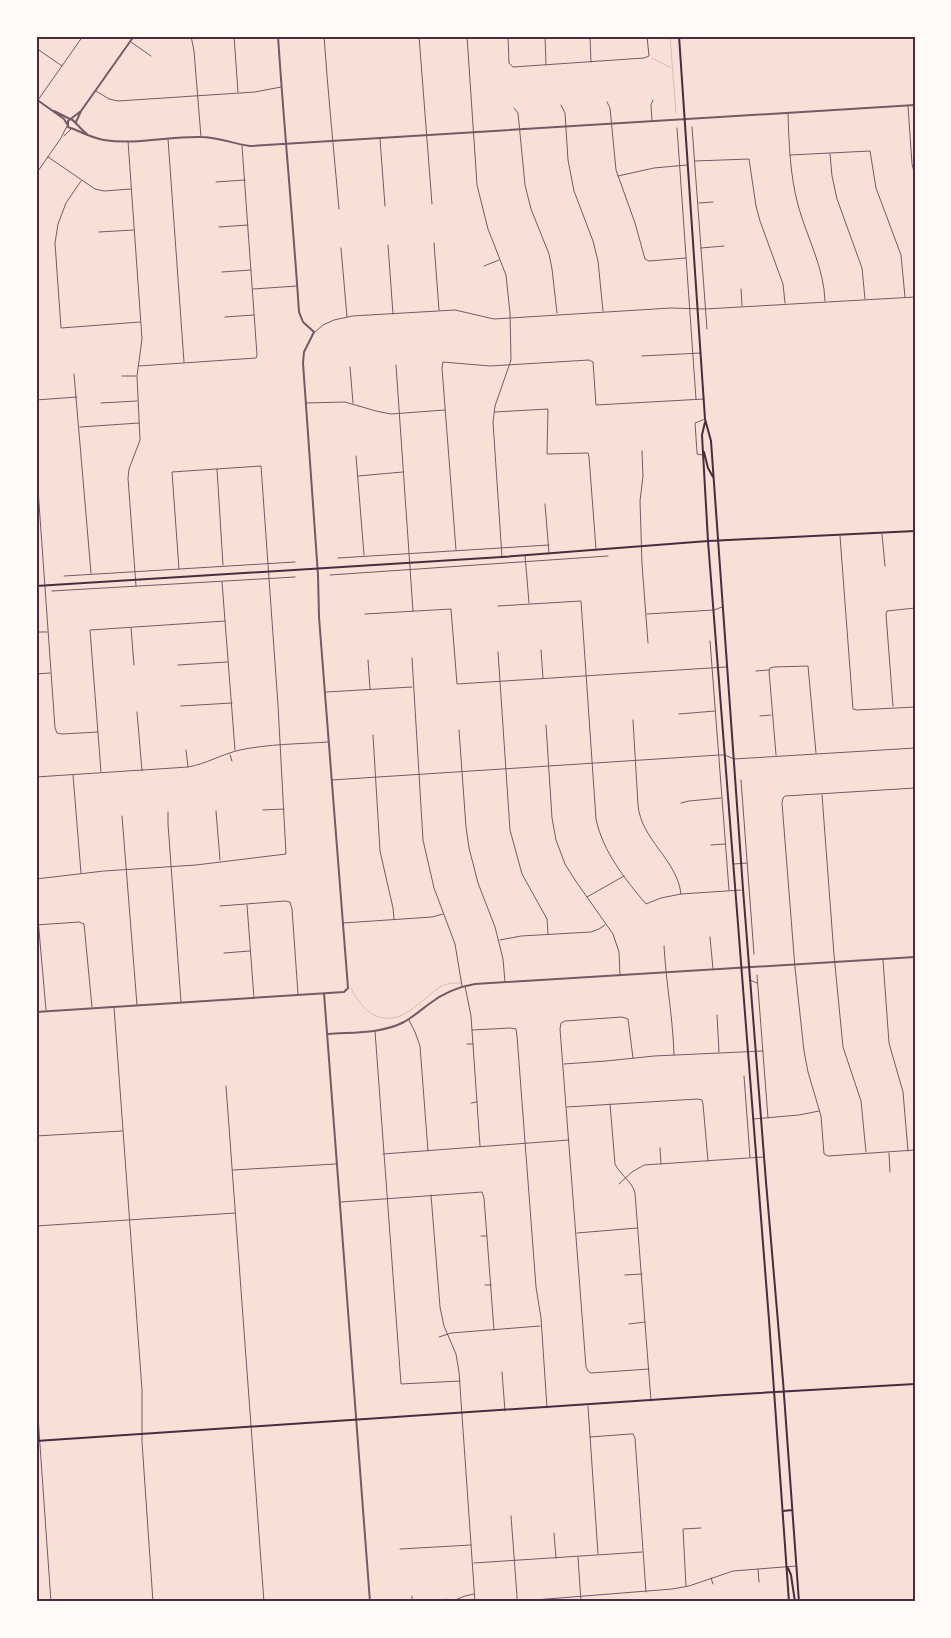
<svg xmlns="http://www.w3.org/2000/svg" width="951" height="1638" viewBox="0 0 951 1638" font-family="'Nunito Sans',sans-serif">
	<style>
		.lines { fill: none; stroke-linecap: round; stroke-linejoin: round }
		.stream { stroke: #dcb8b0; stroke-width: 1 }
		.minor { stroke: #755966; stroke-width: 1 }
		.tertiary { stroke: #755966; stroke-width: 2 }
		.secondary { stroke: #4a2c40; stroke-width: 2 }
		.neatline { fill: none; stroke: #4a2c40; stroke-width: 2 }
	</style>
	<rect width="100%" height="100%" fill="#f7e1d7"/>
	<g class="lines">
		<path class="stream" d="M670 36 676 113
			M652 58 671 68
			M351 988C360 1007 375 1023 397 1017 405 1015 413 1008 420 1003 427 998 434 990 442 986 448 983 455 983 461 983"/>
		<path class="minor" d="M191 36 194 51 201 137
			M234 36 238 92
			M324 36C328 94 334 152 339 209
			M419 36 432 204
			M467 36 477 185 488 229 506 275 510 313 511 360 495 406 493 422 502 557
			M508 36 509 63 513 67 644 58 649 56 647 36
			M545 36 546 65
			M590 36 591 62
			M131 42 151 56
			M36 48 62 66
			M96 91 109 99 118 101 255 92 281 87
			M38 100 83 36
			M607 102 610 108 616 170 635 223 645 259 649 261 686 258
			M561 105 565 113 568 160 574 191 593 241 598 261 603 311
			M908 106 912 164 915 176
			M514 108 518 113 525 185 531 209 549 254 552 269 557 313
			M788 113C789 144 790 175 798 205 807 238 824 267 825 301
			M652 121 651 105 653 100
			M692 127 707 329
			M677 128 696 399
			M64 136 72 128
			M168 139 184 362
			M380 139 385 206
			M128 141 142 339 137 376 140 440 129 469 128 478 136 586
			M830 154 832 176 837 199 862 268 865 299
			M790 155 870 151 876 188 901 255 905 297
			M48 157 95 189 104 191 131 189
			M695 161 749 159 756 206 760 221 783 284 785 303
			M36 174 61 138 67 126
			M618 176 654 168 687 165
			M81 181 66 203 58 224 55 243 61 328 140 322
			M216 182 245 180
			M699 203 713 202
			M219 227 248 225
			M99 232 134 230
			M434 243 439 310
			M388 245 393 314
			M341 248 347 317
			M701 248 724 246
			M484 266 499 260
			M222 272 251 270
			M253 289 297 286
			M741 289 742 306
			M225 317 254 315
			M315 332 323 325 334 320 352 316 455 310 494 319 671 308 705 309 915 297
			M642 356 701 353
			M396 365 413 611
			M139 366 256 358 257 355 242 146
			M350 367 353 403
			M74 374 91 573
			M122 376H136
			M36 400 77 397
			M101 403 137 401
			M306 403 345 402 376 411 391 414 445 410
			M495 412 548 409 547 454 588 453 589 457 596 549
			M80 427 139 423
			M642 451 643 476 640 501 642 564 648 643
			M702 455 697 454V452L695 423 705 419
			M356 456 364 555
			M36 461 55 728 57 733 62 734 98 732
			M217 469 223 565
			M358 476 403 472
			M545 504 549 553
			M882 534 885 566
			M840 536 853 709 857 710 915 707
			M456 550 442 368 443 362 490 366 589 360 593 362 596 405 704 399
			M525 555 529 603
			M338 558 549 545
			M330 575 608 556
			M64 576 295 562
			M222 582 235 750
			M52 591 295 577
			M36 592H38
			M498 606 581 601 596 819C603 852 625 879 646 904L661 898 681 894 741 890
			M365 614 451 609 457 684 726 667
			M647 614 714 610 722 607
			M131 628 134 665
			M36 632H47
			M710 641 729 890
			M541 650 543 678
			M498 652 510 830 522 874 547 919 548 934
			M412 658 423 840 434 888 455 944 462 986
			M368 660 370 689
			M178 665 227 662
			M756 671 769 670
			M36 674 50 673
			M326 692 412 687
			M181 706 232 703
			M893 706 886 614 887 611 915 608
			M137 712 142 771
			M679 714 715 711
			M760 716 771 715
			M633 720 638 805C641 840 677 859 681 894
			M546 725 552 818 556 840 565 864 575 880 613 934 619 952 620 975
			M459 730 466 827 469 848 478 883 495 927 503 959 505 982
			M373 735 380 851 393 908 394 919
			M186 750 188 767
			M230 755 232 761
			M776 755 769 671 770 668 774 667 808 666 816 753
			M101 772 90 630 225 621
			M73 775 81 873
			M36 777 188 767C206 764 222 754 240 750 268 744 299 744 328 742
			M332 780 719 755H725L734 759 915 748
			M741 780 754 954
			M915 788 785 796 783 798 782 803 795 968 804 1051 808 1072 821 1116 824 1154 828 1156 915 1150
			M822 795 834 955 843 1047 861 1101 866 1152
			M681 803 689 801 721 798
			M263 810 284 809
			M216 811 220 860
			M168 812V824L181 1002
			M122 816 137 1005
			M711 845 725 844
			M734 864 747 863
			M36 879 104 871 196 865 286 854 278 705 261 466 172 472 179 569
			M36 896 46 1010
			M587 897 624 876
			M247 905 254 998
			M220 906 285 901 290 902 292 909 298 994
			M343 923 432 917 443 914
			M36 925 79 922 84 924 92 1007
			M710 937 713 969
			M500 940 521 936 591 932 599 929 605 925
			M664 946C666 983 673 1018 674 1055
			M224 953 250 951
			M883 960 889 1043 903 1092 908 1151
			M757 975 768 1118
			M750 980 757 983
			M465 986 471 1016 480 1146
			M114 1007 142 1390V1442L153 1602
			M717 1015 719 1052
			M409 1020 415 1032 420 1046 428 1151
			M472 1030 510 1028 516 1029 517 1036 536 1287 541 1318 547 1408
			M375 1031 401 1384 460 1381
			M467 1044H473
			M633 1058 628 1019 622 1017 565 1021 561 1023 560 1029 586 1367 588 1371 591 1373 649 1369
			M564 1064 606 1061 654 1056 763 1051
			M744 1076 750 1157
			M226 1086 264 1602
			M471 1103 477 1102
			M610 1104 615 1164C620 1175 632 1181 635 1193L651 1401
			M567 1107 697 1099 702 1100 703 1104 708 1161
			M753 1119 799 1115 819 1111
			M36 1136 122 1131
			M660 1148 661 1164
			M889 1153 890 1172
			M383 1154 569 1140
			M233 1170 336 1164
			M619 1184 632 1172 644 1165 763 1157
			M431 1195 440 1307 444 1326 456 1354 459 1372 475 1602
			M341 1202 482 1192 484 1198 494 1330
			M36 1226 235 1213
			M577 1233 637 1228
			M481 1236H487
			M625 1275 642 1274
			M485 1285H491
			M629 1324 645 1322
			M439 1337 451 1333 540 1326
			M502 1372 505 1411
			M36 1388 51 1602
			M588 1406 598 1554
			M590 1437 630 1434H633L635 1438 646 1592
			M511 1516 517 1596V1600L522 1601 672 1589 689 1586 733 1571 796 1566
			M554 1533 556 1558
			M400 1549 471 1545
			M578 1557 581 1602
			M474 1563 642 1552
			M758 1569 759 1582
			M711 1578 713 1584
			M686 1586 683 1529 701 1528
			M412 1596V1602
			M447 1599 449 1602
			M450 1602 465 1596 474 1594"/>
		<path class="tertiary" d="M36 99 64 119 67 124
			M54 111 70 119
			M81 111 68 121V127C80 131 91 138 104 140 136 145 169 136 201 137 218 137 234 144 250 146L915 105
			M71 119C75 121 82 131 87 134
			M76 122 81 111 134 36
			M324 993 370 1602
			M36 1012 344 992 348 988 319 617 318 575 303 363 304 352 314 332 303 322 299 312C293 220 284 128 278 36
			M328 1034C353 1032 381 1034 404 1022 413 1017 421 1010 429 1004 443 993 457 987 475 984L915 957"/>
		<path class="secondary" d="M679 36 705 419 711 441 743 889 766 1182 783 1381 799 1602
			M705 422 702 435 708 541 769 1320 789 1602
			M704 452 708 468 713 477
			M36 586 502 557 708 541 915 531
			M36 1441 725 1395 915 1384
			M783 1511 792 1510
			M788 1568 791 1575 795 1602"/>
	</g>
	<rect width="951" height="1638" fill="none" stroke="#fffaf5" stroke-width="75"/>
	<rect x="38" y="38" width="876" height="1562" class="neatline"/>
</svg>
